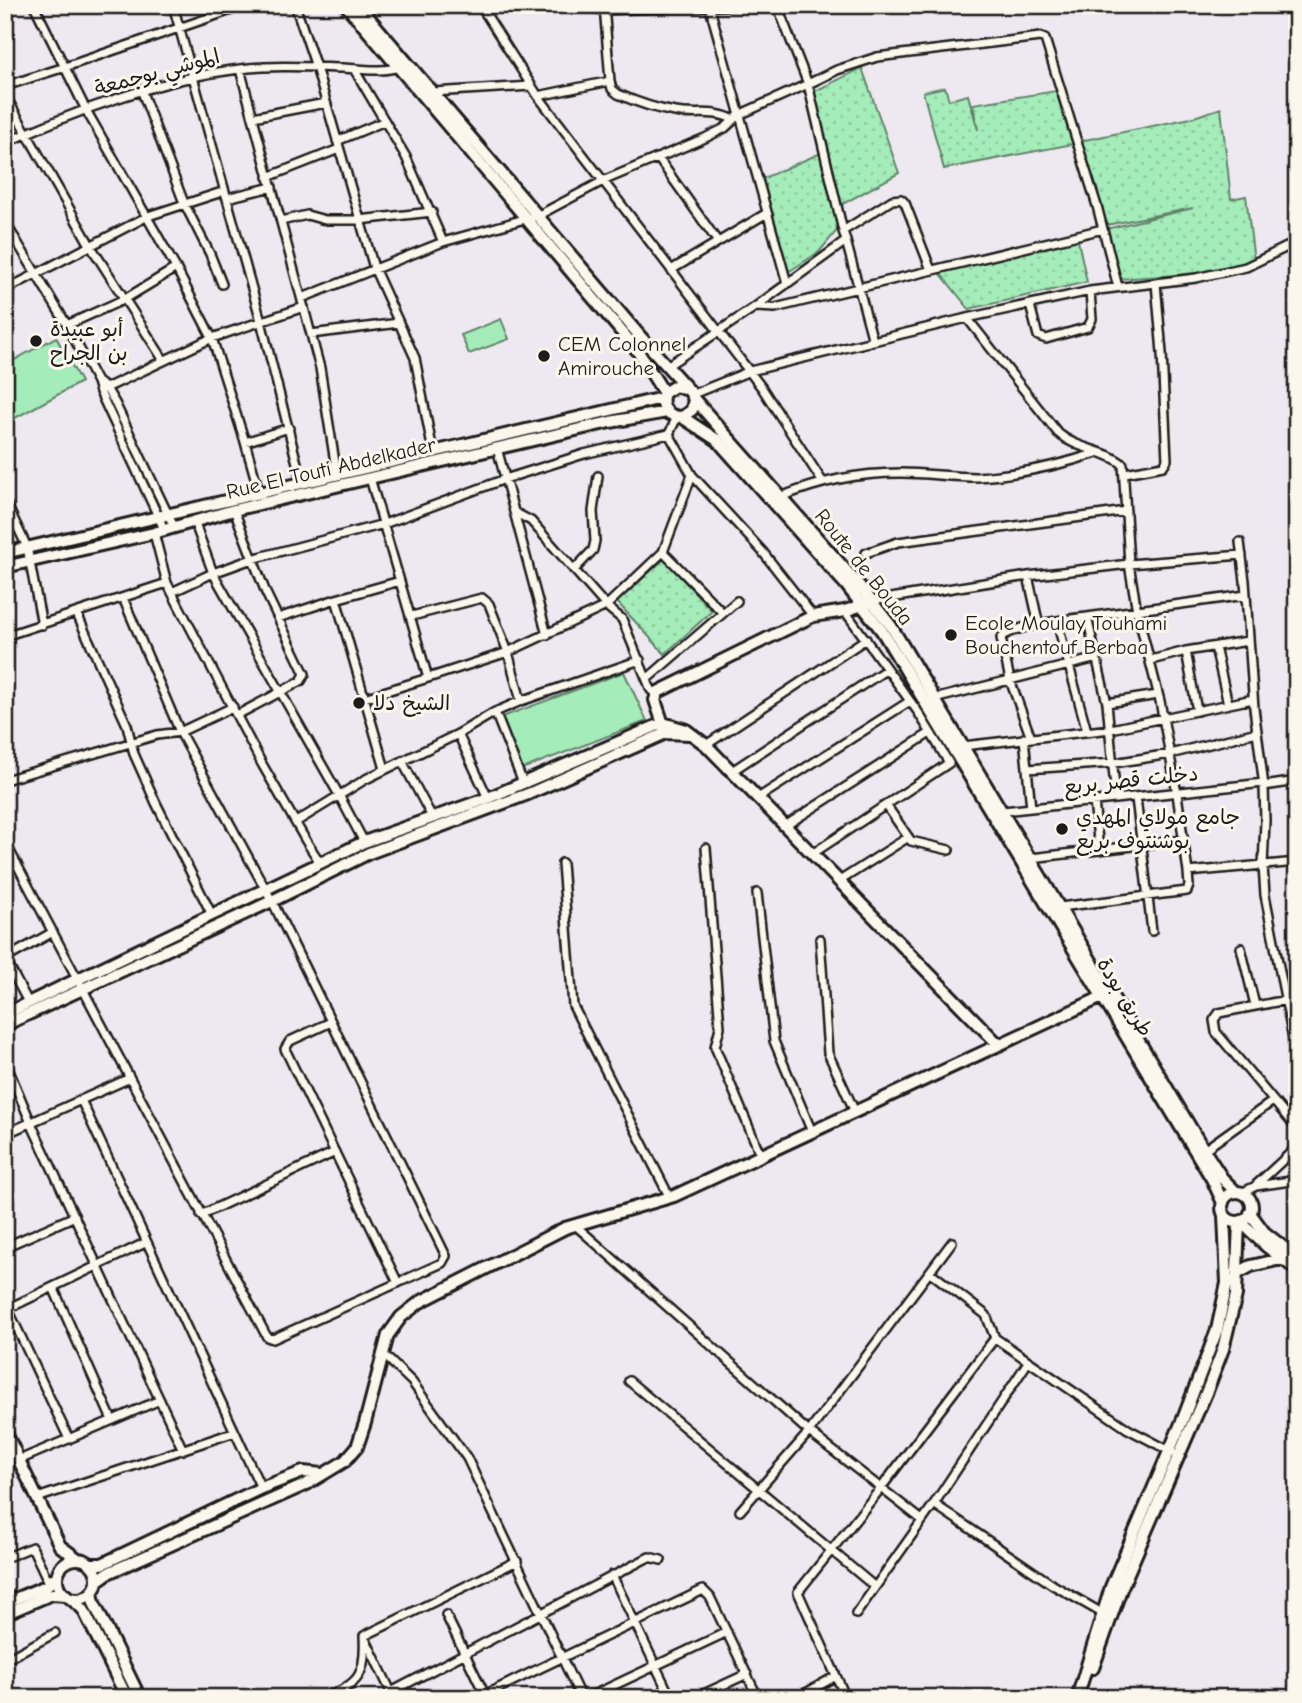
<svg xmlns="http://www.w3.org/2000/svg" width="1302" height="1703" viewBox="0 0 1302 1703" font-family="'Comic Neue','Playpen Sans Arabic',sans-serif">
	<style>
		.grass { fill: url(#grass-dots); stroke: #60846a; stroke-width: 2 }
		.pitch { fill: #a4ecb9; stroke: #60846a; stroke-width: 2 }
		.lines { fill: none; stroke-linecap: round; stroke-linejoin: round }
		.street-casing { stroke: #1c1c1c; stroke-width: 12 }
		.secondary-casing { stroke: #1c1c1c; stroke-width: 16 }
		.street { stroke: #fbf7ec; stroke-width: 7 }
		.secondary { stroke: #fbf7ec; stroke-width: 10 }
		.poi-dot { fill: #1c1c1c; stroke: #fbf7ec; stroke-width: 2.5 }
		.labels { text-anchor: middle; stroke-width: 6; stroke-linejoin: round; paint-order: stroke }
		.street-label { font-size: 21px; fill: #1c1c1c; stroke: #fbf7ec }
		.poi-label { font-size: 21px; fill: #1c1c1c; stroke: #fbf7ec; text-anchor: start }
	</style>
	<defs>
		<pattern id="grass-dots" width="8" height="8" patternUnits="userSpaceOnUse" patternTransform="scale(1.75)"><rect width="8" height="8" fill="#a4ecb9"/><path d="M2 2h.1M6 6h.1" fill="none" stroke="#8dca9e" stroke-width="1.8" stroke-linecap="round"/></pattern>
	</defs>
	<rect width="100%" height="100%" fill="#eee9f0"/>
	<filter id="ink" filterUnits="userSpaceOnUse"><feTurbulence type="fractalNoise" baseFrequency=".0143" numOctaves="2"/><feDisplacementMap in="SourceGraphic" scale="14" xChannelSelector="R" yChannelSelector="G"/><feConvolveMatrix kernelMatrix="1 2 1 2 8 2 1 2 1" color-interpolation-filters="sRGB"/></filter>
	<g filter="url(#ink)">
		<path class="grass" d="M862 68 899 173 841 205 813 92Z
			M945 87 949 100 968 95 978 130 973 104 1056 91 1073 144 944 169 923 92Z
			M1221 108 1231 199 1246 196 1254 261 1192 274 1117 279 1106 229 1193 208 1106 225 1080 141 1191 118Z
			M821 153 839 228 819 252 788 272 761 179Z
			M1077 236 1087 282 969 309 937 269Z
			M664 559 712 611 665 654 617 602Z"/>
		<path class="pitch" d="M501 319 509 339 469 354 461 335Z
			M56 337 81 382 6 423 5 365Z
			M624 672 647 721 522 769 502 717Z"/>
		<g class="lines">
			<defs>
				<path id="street" d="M34 5 86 110 176 268 212 338 245 442 260 495
					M173 5 261 321 302 483
					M295 5 316 67 374 268 415 358 433 452
					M480 5 538 96 762 388 822 481
					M568 5 605 10 746 5
					M604 5 610 81 612 89 618 94C636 102 656 109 675 112 696 116 715 109 734 120
					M709 5 787 283
					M777 5 808 84 837 70 877 57 1040 37 1045 39 1097 206 1118 287
					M240 69 320 368 337 475
					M354 69 406 157 443 242
					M5 86 65 67 246 5
					M142 92 184 203 210 254 222 284
					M433 92 531 86
					M5 95 90 245 163 359
					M538 96 610 81
					M253 117 326 103
					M337 141 385 121
					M5 143C73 112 166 77 240 69 274 65 308 67 342 68 360 69 385 73 401 66
					M658 158 718 242
					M268 177 339 149
					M227 198 272 187
					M281 221 307 215 325 220H359L432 212
					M5 222 67 325 97 382
					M846 241 873 341
					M5 242 15 238
					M671 270 767 213
					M5 290 148 216 225 191
					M302 298 443 242 539 215 605 180 705 138 725 128 739 115 808 84 843 231
					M1030 305 1038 336 1046 339 1088 327 1092 319 1090 291
					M756 307 775 308 1103 229
					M967 318 1058 433C1077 450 1104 449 1123 464L1129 564 1137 611 1160 701 1177 794 1188 872 1189 886 1187 891 1060 907
					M67 325 125 299 176 268
					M311 334 399 323
					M667 366 755 307 846 241 843 231 892 200 901 199 905 203 931 270
					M104 389 212 338 304 307
					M693 394 750 371 967 318 1090 291 1196 278 1246 267 1297 242
					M245 442 289 428
					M497 448 547 635
					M1125 473 1163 466 1167 460 1162 353 1156 283
					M692 475 762 551 813 616
					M370 478 428 678 508 652 521 701
					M780 497C822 481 856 473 901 473 926 473 951 477 976 477 1018 475 1057 466 1097 453
					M5 501 27 547 42 625
					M234 510 266 593 305 674 301 681 237 715
					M514 512 531 521 606 606 622 619 651 690 656 694
					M194 521 213 573 339 795 364 842
					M164 529 100 392 97 382 106 388 115 403 174 527
					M1240 542 1245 581 1254 708 1264 786 1265 821 1263 866 1265 895 1297 1059
					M663 552 692 475 669 434 677 417
					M866 553 898 542 1126 511
					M574 570 593 550 595 541 593 511 598 476
					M1028 576 1039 625
					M167 583 262 764 306 841 321 864
					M172 592 213 573 252 559 384 524 505 479 584 454 669 434
					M336 599 400 581
					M872 601 1028 576 1129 564 1242 555
					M77 614 127 725 134 754 156 803 212 915
					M412 616 482 598 489 604 508 652 606 606 663 552 723 613
					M278 618 336 599 385 769
					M1057 622 1087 731
					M5 636 167 583 154 533
					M1215 647 1228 704
					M1186 651 1197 711
					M1151 660 1186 651 1248 641
					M647 679 737 601
					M364 698 428 678
					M934 699 1097 658
					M1107 703 1158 695
					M495 712 523 783
					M458 734 488 798
					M1024 738 1031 808
					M1031 738 1010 680 1001 638C1011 626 1069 619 1087 617
					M706 745 866 639
					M963 746 1111 729 1253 699
					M402 761 432 817
					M1027 769 1114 763 1170 754 1257 732
					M732 771 887 669
					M5 780 157 735 180 732 233 707
					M1264 786 1297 781
					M758 798 910 701
					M1136 798 1152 931
					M1116 799 1107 703 1087 617 1246 595
					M1094 801 1099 850
					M886 805 911 841 949 850
					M1003 811 1264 783
					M296 822 366 779 458 734 495 712 521 701 640 660
					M785 826 930 733
					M5 842 267 1337 273 1339 442 1263 446 1256 272 901 180 732 123 598
					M706 848 720 1027 715 1047 761 1156
					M812 854 949 763 918 712 845 611
					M1031 858 1184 840
					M562 863 573 1006 670 1198
					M5 869 17 864
					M1188 872 1297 862
					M838 882 907 838
					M757 893 774 1041 812 1132
					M820 939 828 1053 855 1112
					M1241 948 1255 1005
					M1297 998 1219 1013 1214 1020 1216 1032 1297 1129
					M28 1002 5 959 53 932
					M331 1022 290 1041 285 1049 398 1283
					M5 1061 31 1123 183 1450
					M81 1100 261 1488
					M5 1134 130 1078
					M1204 1150 1273 1101
					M1256 1185 1297 1147
					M1241 1193 1256 1186 1297 1180
					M201 1215 335 1152
					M575 1225 809 1432 922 1520
					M5 1247 75 1216
					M930 1272 986 1315 995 1338 1128 1429 1172 1452
					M53 1287 112 1420
					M8 1309 69 1439
					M5 1310 147 1242
					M383 1354 412 1382 467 1458 581 1698
					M629 1381 875 1587
					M19 1460 160 1400
					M37 1498 235 1432
					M934 1504 1053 1585 1102 1613
					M740 1511 809 1432 952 1242
					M5 1558 32 1547 49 1583
					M612 1575 671 1698
					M856 1614 934 1504 1028 1362
					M446 1615 486 1697
					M367 1642 394 1698
					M5 1660 55 1633
					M391 1692 649 1557 661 1560
					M324 1698C360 1684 366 1674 364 1636L517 1561
					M478 1698 703 1590 710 1597 758 1698
					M587 1698 727 1632
					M695 1698 747 1674
					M797 1698 836 1676
					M846 1698 798 1592 881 1488 995 1338"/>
				<path id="secondary" d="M346 5 637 350 664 393C659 407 668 417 682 417L692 410 694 399 689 390 675 386 664 393
					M358 5 639 335 687 388
					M694 399 858 584 891 626 1204 1150 1222 1178 1236 1192
					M682 417 717 440 847 586 882 631 1212 1179 1223 1203
					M5 553 662 398
					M5 567 154 533 234 510 370 478 610 422 667 412
					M664 727 655 700 658 692 813 616 845 611 868 603
					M5 1014 364 842 488 798 663 723 686 730 706 745 999 1045
					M5 1025 272 901 369 853 528 794 666 733 689 734
					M1222 1207a15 15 0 1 1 30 0a15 15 0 1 1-30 0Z
					M1250 1213 1264 1232 1297 1258
					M1241 1222 1266 1246 1297 1270
					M1238 1273 1251 1266 1281 1259
					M5 1431 60 1546 78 1559
					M57 1579a20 20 0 1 1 40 0a20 20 0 1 1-40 0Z
					M90 1564H102L261 1488 303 1472 322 1474
					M97 1581 108 1573 307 1484 345 1461 357 1447 365 1423 388 1335 401 1317 420 1302 565 1228 674 1196 1102 997
					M92 1592 94 1603 140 1698
					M70 1598 83 1609 127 1698
					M5 1603 46 1586 57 1576
					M5 1614 52 1594 66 1595
					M1093 1668 1121 1589 1209 1386 1223 1349 1236 1295 1239 1222
					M1077 1698 1111 1587 1183 1419 1217 1330 1227 1283 1224 1215"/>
			</defs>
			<use href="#street" class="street-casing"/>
			<use href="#secondary" class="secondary-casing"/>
			<use href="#street" class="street"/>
			<use href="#secondary" class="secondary"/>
		</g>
	</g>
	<g class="poi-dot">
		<circle cx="36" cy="341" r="7"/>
		<circle cx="544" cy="356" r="7"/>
		<circle cx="951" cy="635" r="7"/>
		<circle cx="359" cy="703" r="7"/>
		<circle cx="1062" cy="829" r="7"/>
	</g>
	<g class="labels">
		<g class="street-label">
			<text transform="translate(157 72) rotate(-15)" y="7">الموشي بوجمعة</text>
			<text transform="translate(331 468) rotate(-13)" y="7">Rue El Touti Abdelkader</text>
			<text transform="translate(864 567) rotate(51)" y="7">Route de Bouda</text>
			<text transform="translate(1131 780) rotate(-6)" y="7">دخلت قصر بربع</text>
			<text transform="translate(1125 997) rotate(59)" y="7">طريق بودة</text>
		</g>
		<g class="poi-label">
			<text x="50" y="336">أبو عبيدة<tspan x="50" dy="24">بن الجراح</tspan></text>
			<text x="558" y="351">CEM Colonnel<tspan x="558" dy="24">Amirouche</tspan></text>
			<text x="965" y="630">Ecole Moulay Touhami<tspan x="965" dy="24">Bouchentouf Berbaa</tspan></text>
			<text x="373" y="710">الشيخ دلا</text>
			<text x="1076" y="824">جامع مولاي المهدي<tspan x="1076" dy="24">بوشنتوف بربع</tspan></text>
		</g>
	</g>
	<rect width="1302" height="1703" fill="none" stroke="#fbf7ec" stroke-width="28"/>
	<rect x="14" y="14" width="1274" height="1675" fill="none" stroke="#1c1c1c" stroke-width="2.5" filter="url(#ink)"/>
</svg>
